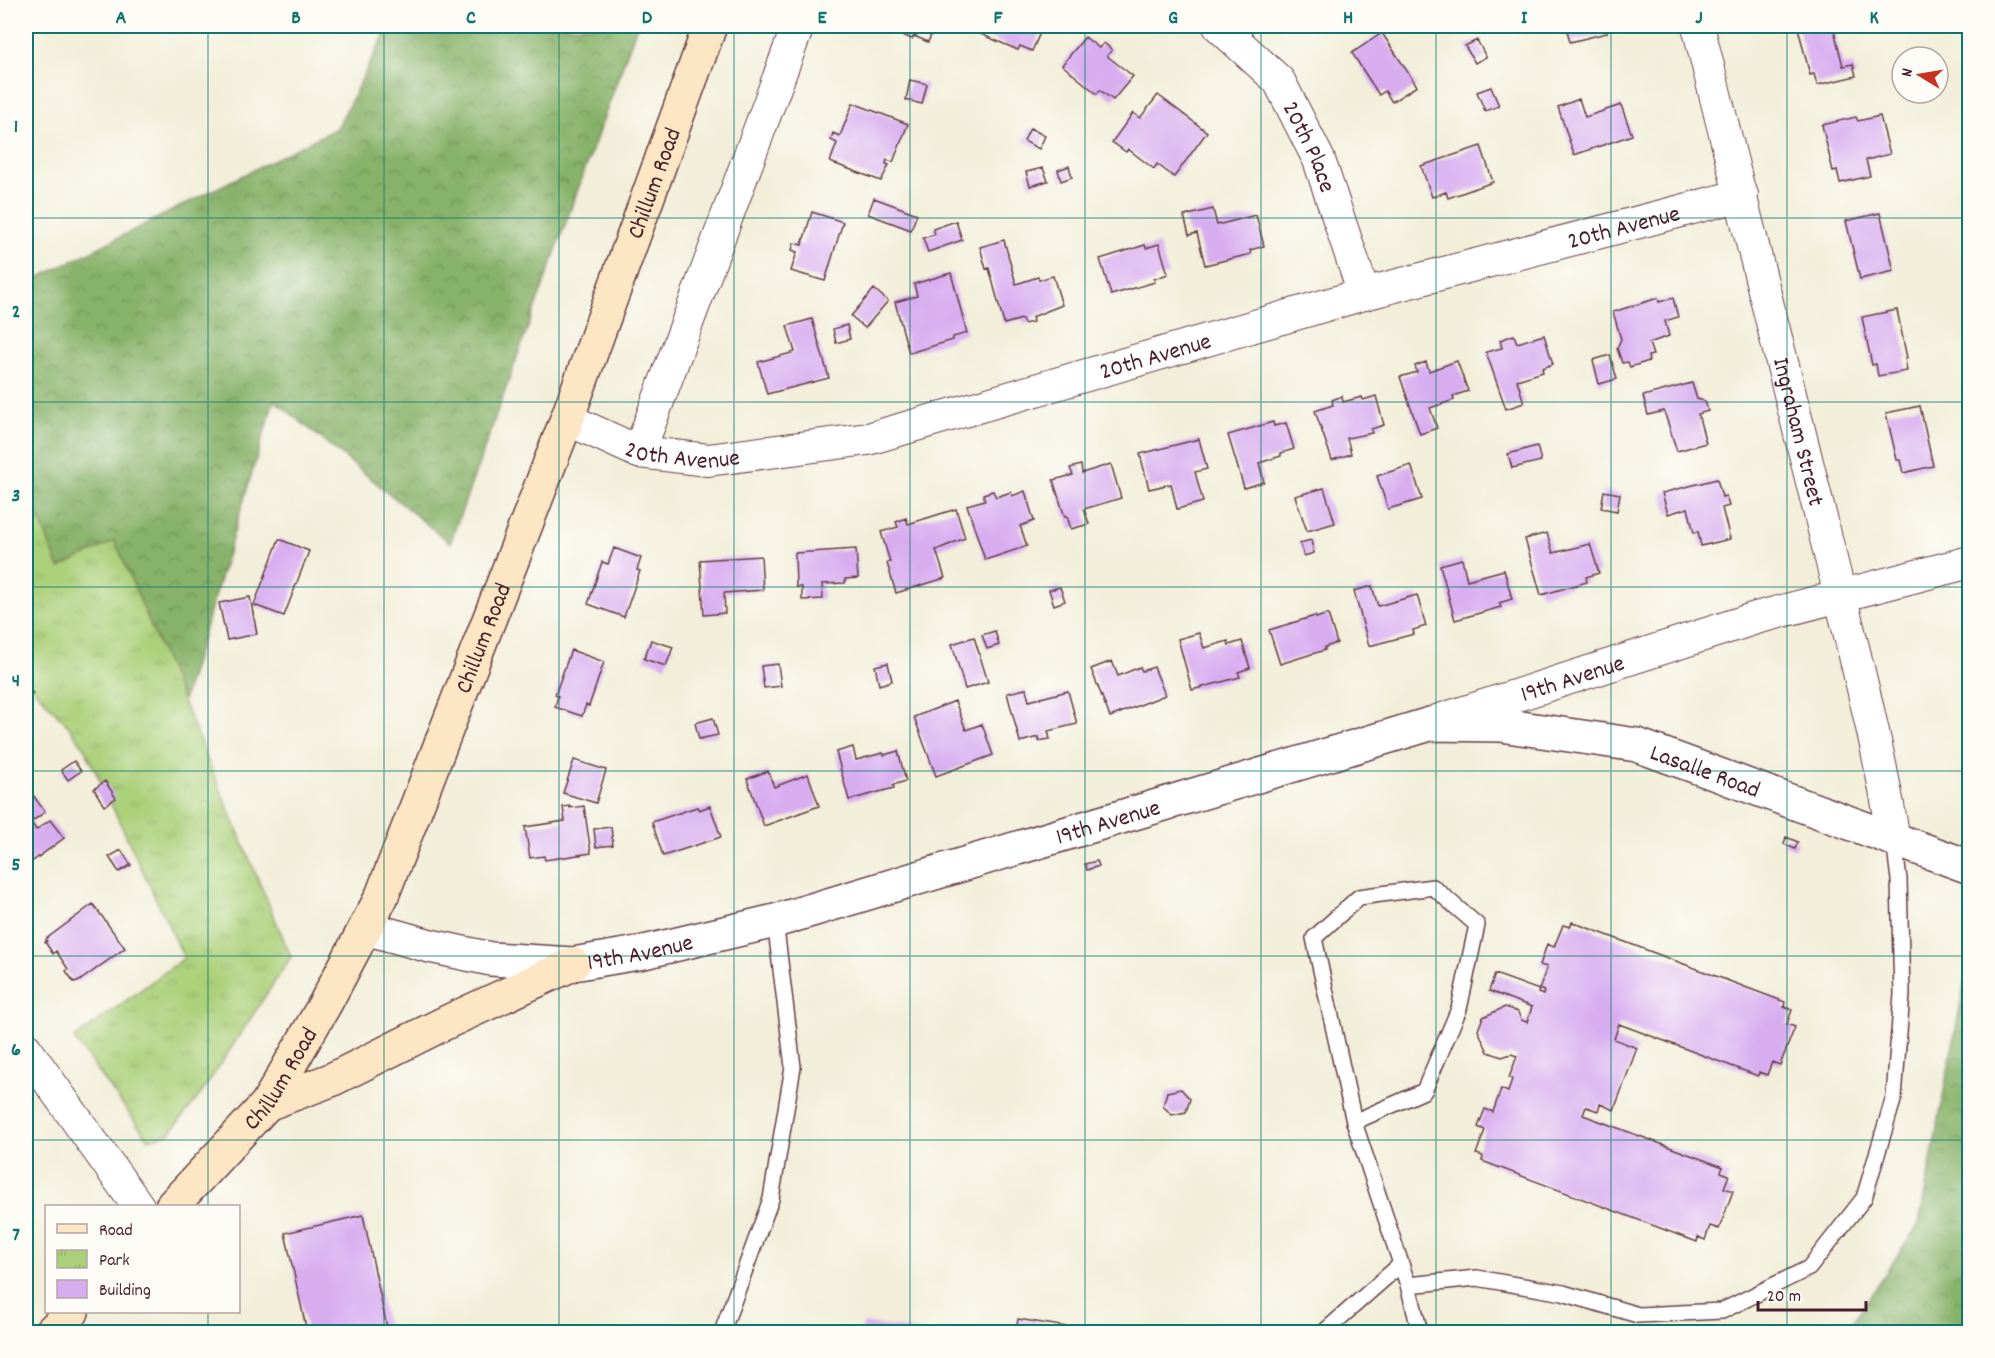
<svg xmlns="http://www.w3.org/2000/svg" width="1995" height="1358" viewBox="0 0 1995 1358" font-family="Dekko,sans-serif">
	<style>
		.forest { fill: url(#forest-crowns); stroke: #68684a; stroke-width: 1.5 }
		.park { fill: url(#park-tufts); stroke: #7a7852; stroke-width: 1.5 }
		.building { fill: #d8adf0 }
		.lines { fill: none; stroke-linecap: round; stroke-linejoin: round }
		.service-casing { stroke: #633e45; stroke-width: 18 }
		.minor-casing { stroke: #633e45; stroke-width: 34 }
		.tertiary-casing { stroke: #633e45; stroke-width: 36 }
		.secondary-casing { stroke: #633e45; stroke-width: 36 }
		.service { stroke: #fff; stroke-width: 15 }
		.minor { stroke: #fff; stroke-width: 32 }
		.tertiary { stroke: #fff; stroke-width: 33 }
		.secondary { stroke: #fce6c4; stroke-width: 33 }
		.grid { fill: none; stroke: #0f766e; stroke-width: 1.5; stroke-opacity: 0.55 }
		.labels { text-anchor: middle; stroke-width: 4.5; stroke-linejoin: round; paint-order: stroke }
		.street-label { font-size: 24px; fill: #4a1f2b; stroke: #fdfcf7 }
		.neatline { fill: none; stroke: #0f766e; stroke-width: 2 }
		.grid-label { font-size: 20px; text-anchor: middle; font-weight: bold; fill: #0f766e }
	</style>
	<defs>
		<pattern id="forest-crowns" width="20" height="18" patternUnits="userSpaceOnUse" patternTransform="scale(1.5)"><rect width="20" height="18" fill="#87b269"/><path d="M2 6a3 3 0 1 1 6 0M12 15a3 3 0 1 1 6 0" fill="none" stroke="#709057"/></pattern>
		<pattern id="park-tufts" width="24" height="20" patternUnits="userSpaceOnUse" patternTransform="scale(1.5)"><rect width="24" height="20" fill="#aad079"/><path d="M3 7l-1-3M5 7V3M7 7l1-3M15 17l-1-3M17 17v-4M19 17l1-3" fill="none" stroke="#94b269"/></pattern>
	</defs>
	<rect width="100%" height="100%" fill="#fdfcf7"/>
	<filter id="ink" filterUnits="userSpaceOnUse"><feTurbulence type="fractalNoise" baseFrequency=".0167" numOctaves="2"/><feDisplacementMap in="SourceGraphic" scale="12" xChannelSelector="R" yChannelSelector="G"/><feConvolveMatrix kernelMatrix="1 2 1 2 8 2 1 2 1" color-interpolation-filters="sRGB"/></filter>
	<filter id="wash" filterUnits="userSpaceOnUse"><feTurbulence type="fractalNoise" baseFrequency=".008" numOctaves="4" result="noise"/><feDisplacementMap in="SourceGraphic" scale="24" xChannelSelector="R" yChannelSelector="G"/><feGaussianBlur stdDeviation="1.35" result="paint"/><feColorMatrix in="noise" values="0 0 0 0 0 0 0 0 0 0 0 0 0 0 0 0 0 1.4 0 .05"/><feComposite in="paint" operator="in"/></filter>
	<g filter="url(#wash)">
		<rect width="100%" height="100%" fill="#f2eed9"/>
		<path class="forest" d="M389 26H637L450 543 274 400 183 701 115 541 59 568 26 486V284L337 128Z
			M1967 970H1970L1969 1332H1830L1848 1329 1919 1224Z"/>
		<path class="park" d="M26 486 59 568 115 541 291 957 200 1095 169 1134 148 1139 74 1039 184 958 84 747 69 727 26 680Z"/>
		<g id="blocks">
			<path class="building" d="M881 26H935L928 42 914 36 912 39Z
				M974 26H1043L1032 51 1020 46 1018 50 971 30Z
				M1566 26H1605L1607 33 1570 42Z
				M1809 26H1833L1843 66 1853 64 1856 76 1817 85 1814 74 1810 75 1798 28Z
				M1382 33 1417 86 1392 102 1385 91 1379 95 1352 53Z
				M1085 37 1099 48 1104 43 1112 50 1107 56 1133 76 1113 100 1100 90 1097 94 1062 65Z
				M1477 40 1486 57 1475 63 1465 46Z
				M910 80 927 84 922 104 906 100Z
				M1491 87 1499 106 1485 111 1477 92Z
				M1158 95 1207 132 1174 177 1157 164 1154 169 1128 149 1126 152 1112 142 1133 113 1140 118Z
				M1579 99 1585 117 1621 105 1632 135 1574 155 1558 107Z
				M853 103 908 124 893 162 887 160 886 164 889 165 881 181 830 162 837 143 831 140 833 133 840 136Z
				M1880 116 1890 154 1866 160 1870 176 1840 183 1837 170 1833 171 1822 125 1856 117 1858 121Z
				M1030 128 1045 136 1039 149 1024 141Z
				M1481 146 1493 182 1448 198 1446 192 1432 197 1421 166Z
				M1069 166 1072 177 1061 181 1058 170Z
				M1043 168 1048 181 1030 186 1026 172Z
				M874 198 917 214 911 230 868 214Z
				M1213 209 1217 225 1256 215 1264 246 1250 250 1251 254 1205 265 1197 233 1189 235 1184 216Z
				M812 212 843 222 825 281 791 271 797 252 792 250 794 243 802 245Z
				M1880 213 1894 271 1860 279 1846 221Z
				M956 221 962 240 928 252 923 238 935 234 933 229Z
				M1004 240 1016 284 1038 277 1039 280 1053 276 1062 305 1032 317 1033 322 1024 324 1022 319 1004 324 989 268 986 269 980 247Z
				M1159 244 1168 274 1154 279 1155 282 1111 295 1100 259 1145 245 1146 248Z
				M951 273 967 333 953 337V340L909 353 895 302 917 296 914 284Z
				M874 289 888 301 865 328 851 316Z
				M1658 298 1659 302 1673 298 1678 317 1665 321 1669 336 1649 343 1653 355 1648 356 1649 361 1630 367 1628 362 1622 363 1617 348 1621 339 1613 312Z
				M1897 310 1907 358H1905L1907 371 1878 376 1876 364 1872 365 1862 317Z
				M812 319 829 378 767 394 758 362 795 352 787 326Z
				M847 325 850 339 836 343 833 329Z
				M1514 335 1517 343 1544 335 1553 364 1542 368 1543 372 1517 380 1524 403 1506 409 1486 352 1502 348 1500 340Z
				M1610 355 1617 379 1599 384 1593 360Z
				M1457 361 1468 391 1453 396 1454 400 1430 408 1437 428 1420 434 1400 377 1417 372 1415 366 1426 362 1429 371Z
				M1692 383 1697 399 1705 401 1708 411 1698 414 1706 443 1677 451 1664 411 1648 415 1643 396Z
				M1342 396 1343 402 1362 397 1363 400 1376 396 1384 425 1371 429 1372 433 1347 438 1351 454 1332 460 1315 411 1333 405 1332 400Z
				M1920 406 1933 466 1903 473 1900 460H1897L1886 413Z
				M1273 422 1274 426 1286 423 1294 449 1281 453V456L1259 463 1264 482 1244 488 1228 435Z
				M1199 439 1207 469 1195 472 1203 502 1177 509 1171 484 1149 489 1140 454Z
				M1537 446 1541 461 1512 468 1508 454Z
				M1111 464 1121 498 1084 509 1089 524 1071 529 1067 516 1065 517 1053 480 1073 475 1070 468 1081 465 1082 473Z
				M1411 465 1422 499 1388 509 1377 476Z
				M1717 479 1722 497 1726 496 1729 506 1722 508 1730 539 1701 546 1698 531 1694 533 1688 508 1668 514 1662 493Z
				M1324 488 1335 523 1307 531 1295 496Z
				M993 491 996 497 1011 492 1012 496 1025 491 1034 521 1020 526 1027 546 985 560 967 505 985 500 983 494Z
				M1604 491 1620 494 1617 511 1601 508Z
				M956 509 965 538 936 550 945 578 896 593 887 563 890 562 881 532 898 527 896 522 906 518 908 524Z
				M1547 533 1553 553 1590 544 1599 573 1586 577 1587 582 1541 595 1525 539Z
				M279 539 309 551 284 616 254 605Z
				M1311 540 1314 553 1304 556 1300 543Z
				M614 548 641 558 637 570 640 571 624 617 588 604 602 562 608 564Z
				M856 549 858 578 845 579V583L822 584 823 599 802 600V587H796L795 553Z
				M761 556 763 590 724 593 725 613 704 615 700 560Z
				M1462 559 1467 580 1504 570 1512 599 1499 603 1501 607 1455 620 1440 565Z
				M1372 586 1378 606 1417 595 1426 626 1413 630 1414 634 1369 646 1354 591Z
				M1060 587 1065 601 1054 605 1049 590Z
				M250 597 257 634 227 640 219 603Z
				M1328 614 1337 643 1325 647V650L1280 664 1269 630 1315 616 1316 618Z
				M995 631 999 645 987 649 982 635Z
				M1199 633 1204 648 1228 641 1229 645 1242 641 1250 668 1238 672 1240 677 1192 690 1178 639Z
				M974 637 988 682 965 689 952 644Z
				M651 640 673 647 666 666 644 659Z
				M571 650 604 662 589 706 586 705 582 716 555 707 558 696 555 695Z
				M1112 661 1118 676 1140 667 1142 671 1154 667 1165 695 1110 717 1091 669Z
				M888 663 892 681 879 685 875 666Z
				M778 664 781 686 764 688 761 666Z
				M26 685 33 694 26 700Z
				M1026 689 1029 701 1068 691 1077 724 1048 731 1050 739 1039 741 1038 737 1020 742 1007 693Z
				M955 701 966 730 982 724 993 755 936 776 914 717Z
				M713 718 718 735 699 739 695 723Z
				M853 747 856 760 883 753 884 755 898 751 906 781 893 785 894 788 849 800 836 752Z
				M574 760 606 770 596 803 563 793Z
				M74 761 81 771 68 780 61 770Z
				M768 771 774 787 808 774 819 806 764 826 747 779Z
				M105 781 116 798 104 806 94 789Z
				M33 795 45 812 31 822 36 830 50 820 64 838 26 866V801Z
				M570 806V808L584 806 591 853 545 860 544 856 530 858 525 827 565 821 563 807Z
				M710 806 721 837 663 856 652 822 697 807 699 810Z
				M611 827 613 845 596 847 594 829Z
				M1786 837 1798 842 1795 849 1784 844Z
				M121 850 131 865 119 872 109 857Z
				M1097 861 1099 866 1087 870 1085 864Z
				M93 904 125 948 78 982 77 981 74 982 66 971 68 969 56 951 53 954 45 942 47 941 46 939Z
				M1572 922 1785 1002 1784 1007 1792 1010 1787 1024 1795 1027 1780 1065 1772 1062 1767 1075 1759 1072 1758 1076 1619 1024 1614 1039 1637 1048 1614 1110 1600 1104 1598 1111 1586 1107 1583 1115 1723 1167 1721 1172 1729 1175 1724 1188 1733 1191 1719 1229 1710 1226 1705 1240 1698 1237 1697 1242 1482 1161 1483 1156 1476 1154 1485 1130 1478 1127 1485 1109 1493 1112 1501 1089 1508 1092 1512 1079 1509 1078 1517 1056 1511 1054 1502 1057 1488 1052 1478 1030 1483 1017 1505 1007 1518 1012 1521 1020 1527 1022 1532 1007 1489 991 1495 974 1539 990 1538 993 1543 995 1544 991 1539 989 1547 967 1540 965 1547 944 1554 947 1563 925 1570 927Z
				M1181 1089 1190 1099 1186 1112 1172 1115 1163 1106 1167 1092Z
				M363 1215 388 1332H307L285 1233Z
				M1018 1319 1086 1330 1085 1332H1016Z
				M863 1323 921 1331V1332H862Z"/>
		</g>
	</g>
	<g filter="url(#ink)">
		<use href="#blocks" fill-opacity="0" stroke="#633e45" stroke-width="1.5"/>
		<g class="lines">
			<defs>
				<path id="service" d="M1354 1122 1424 1091 1459 1009 1477 925 1433 887 1359 897 1314 938 1354 1122 1408 1285 1420 1332
					M1408 1285 1477 1278 1563 1293 1638 1315 1722 1311 1809 1268 1864 1198 1894 1097 1902 994 1899 880 1894 840
					M722 1332 771 1199 793 1067 775 921
					M1324 1332 1401 1264"/>
				<g id="minor">
					<path id="s1" d="M1219 26 1279 81 1319 160 1364 294"/>
					<path id="s2" d="M1698 26C1741 192 1782 359 1823 526 1848 630 1877 734 1894 840"/>
					<path id="s3" d="M567 419 639 452 708 460 868 439 1364 294 1742 195"/>
					<path d="M639 452 798 26"/>
					<path id="s4" d="M1437 721 1756 618 1970 562"/>
					<path d="M26 1049 138 1206"/>
				</g>
				<g id="tertiary">
					<path id="s5" d="M366 928 430 946 491 959 573 964 644 952 775 921 1430 724 1501 725 1637 745 1970 867"/>
				</g>
				<g id="secondary">
					<path d="M267 1104 331 1080 447 1022 573 964"/>
					<path id="s6" d="M172 1206 267 1104 325 1004 381 898 567 419 710 26"/>
					<path d="M51 1332 72 1312"/>
				</g>
			</defs>
			<use href="#service" class="service-casing"/>
			<use href="#minor" class="minor-casing"/>
			<use href="#tertiary" class="tertiary-casing"/>
			<use href="#secondary" class="secondary-casing"/>
			<use href="#service" class="service"/>
			<use href="#minor" class="minor"/>
			<use href="#tertiary" class="tertiary"/>
			<use href="#secondary" class="secondary"/>
		</g>
	</g>
	<path class="grid" d="M208 26V1206M384 26V1332M559 26V1332M734 26V1332M910 26V1332M1085 26V1332M1261 26V1332M1436 26V1332M1611 26V1332M1787 26V1332M26 218H1970M26 402H1970M26 587H1970M26 771H1970M26 956H1970M26 1140H1970M208 1312V1332"/>
	<g class="labels">
		<g class="street-label">
			<text dy="8" stroke="none"><textPath href="#s1" startOffset="154">20th Place</textPath></text>
			<text dy="8" stroke="none"><textPath href="#s6" startOffset="1140">Chillum Road</textPath></text>
			<text dy="8" stroke="none"><textPath href="#s3" startOffset="1095">20th Avenue</textPath></text>
			<text dy="8" stroke="none"><textPath href="#s3" startOffset="609">20th Avenue</textPath></text>
			<text dy="8" stroke="none"><textPath href="#s2" startOffset="418">Ingraham Street</textPath></text>
			<text dy="8" stroke="none"><textPath href="#s3" startOffset="123">20th Avenue</textPath></text>
			<text dy="8" stroke="none"><textPath href="#s6" startOffset="654">Chillum Road</textPath></text>
			<text dy="8" stroke="none"><textPath href="#s4" startOffset="142">19th Avenue</textPath></text>
			<text dy="8" stroke="none"><textPath href="#s5" startOffset="1383">Lasalle Road</textPath></text>
			<text dy="8" stroke="none"><textPath href="#s5" startOffset="765">19th Avenue</textPath></text>
			<text dy="8" stroke="none"><textPath href="#s5" startOffset="279">19th Avenue</textPath></text>
			<text dy="8" stroke="none"><textPath href="#s6" startOffset="168">Chillum Road</textPath></text>
		</g>
	</g>
	<rect width="1995" height="1358" fill="none" stroke="#fdfcf7" stroke-width="66"/>
	<rect x="45" y="1205" width="195" height="108" fill="#fdfcf7" stroke="#b5a4a5" stroke-width="1.5"/>
	<rect x="57" y="1224" width="30" height="9" fill="#fce6c4" stroke="#b5a4a5" stroke-width="1.5"/>
	<text x="99" y="1235" font-size="18" fill="#4a1f2b">Road</text>
	<rect x="57" y="1250" width="30" height="18" fill="url(#park-tufts)" stroke="#b5a4a5" stroke-width="1.5"/>
	<text x="99" y="1265" font-size="18" fill="#4a1f2b">Park</text>
	<rect x="57" y="1280" width="30" height="18" fill="#d8adf0" stroke="#b5a4a5" stroke-width="1.5"/>
	<text x="99" y="1295" font-size="18" fill="#4a1f2b">Building</text>
	<g transform="translate(1920 75) rotate(281)"><circle r="28" fill="#fdfcf7" stroke="#b5a4a5" stroke-width="1.5"/>
	<path d="M0-4.5L10 22L0 15L-10 22Z" fill="#c8321e"/>
	<text y="-9" font-size="16" font-weight="bold" text-anchor="middle" fill="#4a1f2b">N</text>
	</g>
	<path d="M1758 1301v9h108v-9" fill="none" stroke="#4a1f2b" stroke-width="3"/>
	<text x="1767" y="1301" font-size="18" fill="#4a1f2b" stroke="#fdfcf7" stroke-width="4.5" paint-order="stroke">20 m</text>
	<rect x="33" y="33" width="1929" height="1292" class="neatline"/>
	<g class="grid-label">
		<text x="121" y="23">A</text>
		<text x="296" y="23">B</text>
		<text x="471" y="23">C</text>
		<text x="647" y="23">D</text>
		<text x="822" y="23">E</text>
		<text x="998" y="23">F</text>
		<text x="1173" y="23">G</text>
		<text x="1348" y="23">H</text>
		<text x="1524" y="23">I</text>
		<text x="1699" y="23">J</text>
		<text x="1874" y="23">K</text>
		<text x="16" y="132">1</text>
		<text x="16" y="317">2</text>
		<text x="16" y="501">3</text>
		<text x="16" y="686">4</text>
		<text x="16" y="870">5</text>
		<text x="16" y="1055">6</text>
		<text x="16" y="1240">7</text>
	</g>
</svg>
